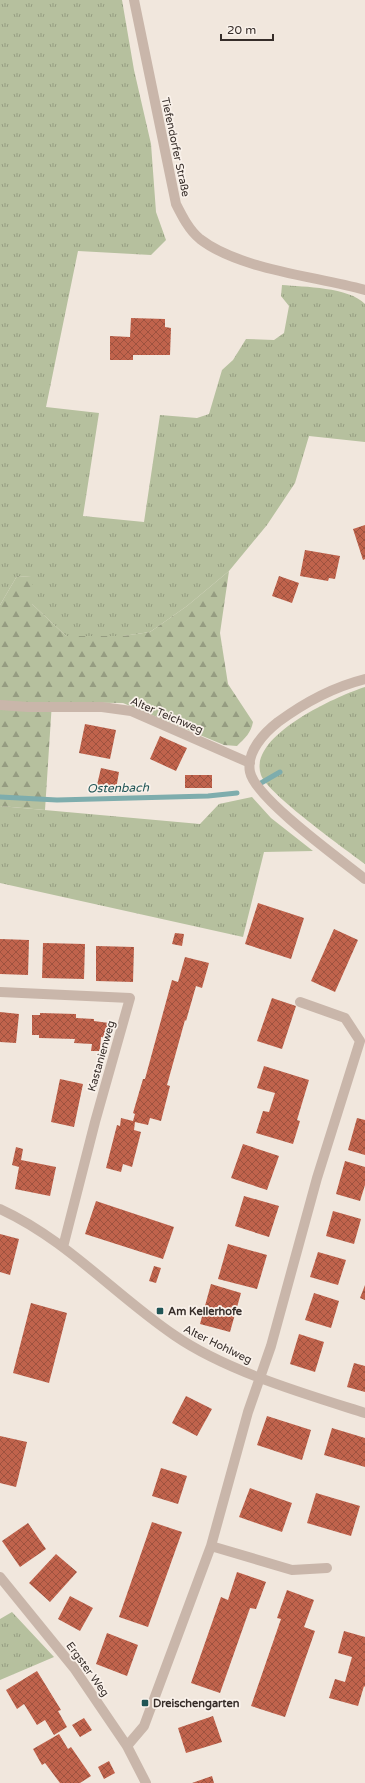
<svg xmlns="http://www.w3.org/2000/svg" width="365" height="1783" viewBox="0 0 365 1783" font-family="'Varela Round',sans-serif">
	<style>
		.grass { fill: url(#grass-tufts) }
		.forest { fill: url(#forest-firs) }
		.lines { fill: none; stroke-linecap: round; stroke-linejoin: round }
		.stream { stroke: #7eadad; stroke-width: 5 }
		.building { fill: url(#building-cross-hatch) }
		.minor { stroke: #c9b6aa; stroke-width: 10 }
		.poi-dot { fill: #205556; stroke: #f9f1ea; stroke-width: 1.5 }
		.labels { text-anchor: middle; stroke-width: 3.5; stroke-linejoin: round; paint-order: stroke }
		.street-label { font-size: 11px; fill: #362d29; stroke: #f9f1ea }
		.poi-label { font-size: 11px; font-weight: bold; fill: #362d29; stroke: #f9f1ea; text-anchor: start }
		.water-label { font-size: 12px; font-style: italic; fill: #205556; stroke: #f9f1ea }
	</style>
	<defs>
		<pattern id="grass-tufts" width="24" height="20" patternUnits="userSpaceOnUse"><rect width="24" height="20" fill="#b6c09e"/><path d="M3 7l-1-3M5 7V3M7 7l1-3M15 17l-1-3M17 17v-4M19 17l1-3" fill="none" stroke="#959c81"/></pattern>
		<pattern id="forest-firs" width="22" height="20" patternUnits="userSpaceOnUse"><rect width="22" height="20" fill="#b6c09e"/><path d="M5 1l3.5 6h-7zM16 11l3.5 6h-7z" fill="#959c81"/></pattern>
		<pattern id="building-cross-hatch" width="8" height="8" patternUnits="userSpaceOnUse"><rect width="8" height="8" fill="#c0634c"/><path d="M0 0l8 8M0 8l8-8" fill="none" stroke="#9d523f"/></pattern>
	</defs>
	<rect width="100%" height="100%" fill="#f1e7dd"/>
	<path class="grass" d="M0 0H122L134 70 151 144 156 212 166 240 151 255 78 251 46 407 99 413 83 516 144 522 160 415 197 418 209 414 222 370 233 360 246 339 274 340 284 333 289 306 281 296 282 285C304 287 349 287 365 304V442L309 436 295 483 267 525 229 571 187 606 150 632 123 636H66L32 604 31 577 17 576 0 605Z
		M365 687V864C345 849 268 794 261 775 247 736 337 696 365 687Z
		M252 797 271 818 313 851 264 852 243 937 0 883V806L200 824 219 804Z
		M12 1612 54 1657 0 1680V1619Z"/>
	<path class="forest" d="M229 571 220 633 228 684 253 722C251 733 245 738 237 746L224 745 123 703 52 702 45 810 0 806V605L17 576 32 577V604L66 636H123L150 632 187 606Z"/>
	<g class="lines">
		<path class="stream" d="M261 783 280 772
			M0 797 57 800 208 796 237 793"/>
	</g>
	<path class="building" d="M131 318 165 319V327L171 328 170 355H133V360H110V336L130 337Z
		M365 525V559L363 560 353 529Z
		M305 550 340 556 335 579 329 578 328 581 300 576Z
		M279 576 299 583 292 603 272 596Z
		M85 724 116 730 110 759 79 753Z
		M160 736 187 748 176 771 150 759Z
		M101 768 119 772 116 789 97 785Z
		M185 775H212V788H185Z
		M258 903 304 918 291 959 245 944Z
		M334 929 358 940 335 992 311 981Z
		M175 933 184 934 182 946 172 944Z
		M0 939 29 940 28 975 0 974Z
		M43 943 85 944 84 979 42 978Z
		M96 946 134 947 133 982 96 981Z
		M185 957 209 963 202 988 196 986 186 1021 185 1020 167 1085 170 1086 161 1121 150 1118 148 1125 135 1122 134 1130 141 1132 132 1167 123 1164 121 1172 106 1168 117 1125 120 1126 121 1118 133 1121 135 1114 133 1113 143 1079H145L172 980 178 982Z
		M272 998 296 1006 282 1049 257 1041Z
		M0 1012 19 1014 16 1043 0 1042Z
		M40 1013 76 1014V1018L94 1019V1021L109 1023V1038L101 1037 100 1051H91L92 1044 74 1043 75 1039 39 1038V1035H32V1015H40Z
		M264 1066 309 1080 297 1120 300 1121 293 1144 256 1133 263 1111 269 1112 275 1093 257 1088Z
		M60 1079 83 1084 74 1127 51 1122Z
		M357 1118 365 1120V1155L348 1150Z
		M243 1144 279 1156 267 1190 231 1178Z
		M16 1147 23 1149 21 1160 56 1167 50 1196 15 1189 19 1167 12 1165Z
		M345 1161 365 1167V1185L360 1201 336 1194Z
		M244 1196 279 1206 269 1237 235 1226Z
		M96 1201 174 1227 163 1259 85 1234Z
		M333 1211 361 1219 354 1244 326 1236Z
		M0 1234 19 1239 10 1275 0 1272Z
		M228 1244 267 1255 257 1289 218 1279Z
		M318 1252 346 1260 338 1285 310 1277Z
		M154 1266 161 1268 156 1283 149 1281Z
		M211 1284 241 1293 230 1332 200 1324Z
		M365 1285V1300L360 1298Z
		M314 1293 339 1301 331 1328 305 1320Z
		M31 1303 67 1313 49 1383 13 1373Z
		M299 1334 324 1342 315 1372 290 1364Z
		M354 1363 365 1366V1392L347 1387Z
		M186 1396 212 1409 197 1436 172 1423Z
		M267 1416 311 1430 302 1460 257 1445Z
		M332 1428 365 1438V1467L324 1455Z
		M0 1436 27 1442 16 1487 0 1483Z
		M161 1468 187 1476 178 1504 152 1496Z
		M250 1488 292 1503 282 1532 239 1517Z
		M316 1493 360 1506 351 1536 307 1523Z
		M152 1522 182 1532 148 1627 119 1617Z
		M28 1523 46 1549 20 1567 2 1541Z
		M56 1554 77 1572 50 1602 29 1583Z
		M237 1572 266 1582 256 1609 250 1608 220 1693 191 1683 221 1597 228 1600Z
		M287 1590 314 1600 304 1627 315 1631 285 1717 251 1706 281 1619 277 1618Z
		M70 1596 93 1608 80 1631 58 1619Z
		M344 1631 365 1637V1687L364 1686 358 1706 329 1698 335 1679 345 1682 352 1657 338 1653Z
		M107 1633 138 1645 127 1676 96 1664Z
		M37 1671 61 1710 58 1711 67 1727 54 1735 45 1720 37 1725 24 1704 17 1709 6 1690Z
		M213 1716 222 1742 186 1753 178 1728Z
		M84 1718 92 1730 80 1737 72 1725Z
		M59 1734 68 1749 71 1747 91 1776 80 1783H60L45 1763 42 1765 33 1749Z
		M109 1761 115 1773 104 1779 98 1767Z
		M212 1776 214 1783H192Z"/>
	<g class="lines">
		<path class="minor" d="M134 0 176 204C182 216 189 230 200 239 240 270 316 276 365 290
			M365 679C333 687 305 702 278 722 264 733 246 752 250 772 255 798 341 860 365 879
			M0 705 28 707H102L131 711 250 763
			M0 992 130 998 95 1122 63 1247
			M0 1209C66 1239 115 1295 174 1335 226 1371 305 1394 365 1413
			M211 1546 292 1570 327 1568
			M0 1577 74 1668 127 1746 146 1783
			M127 1746 144 1726 211 1546 248 1412 271 1346 317 1178 360 1041 345 1018 300 1002"/>
	</g>
	<g class="poi-dot">
		<rect x="156" y="1307" width="8" height="8" rx="2"/>
		<rect x="141" y="1699" width="8" height="8" rx="2"/>
	</g>
	<g class="labels">
		<g class="street-label">
			<text transform="translate(176 147) rotate(78)" y="4">Tiefendorfer Straße</text>
			<text transform="translate(167 715) rotate(23)" y="4">Alter Teichweg</text>
			<text transform="translate(101 1056) rotate(-74)" y="4">Kastanienweg</text>
			<text transform="translate(218 1344) rotate(26)" y="4">Alter Hohlweg</text>
			<text transform="translate(88 1669) rotate(54)" y="4">Ergster Weg</text>
		</g>
		<g class="poi-label">
			<text x="168" y="1315">Am Kellerhofe</text>
			<text x="153" y="1707">Dreischengarten</text>
		</g>
		<g class="water-label">
			<text transform="translate(118 788) rotate(-1)" y="4">Ostenbach</text>
		</g>
	</g>
	<path d="M221 34v6h52v-6" fill="none" stroke="#362d29" stroke-width="2"/>
	<text x="227" y="34" font-size="12" fill="#362d29" stroke="#f9f1ea" stroke-width="3" paint-order="stroke">20 m</text>
</svg>
